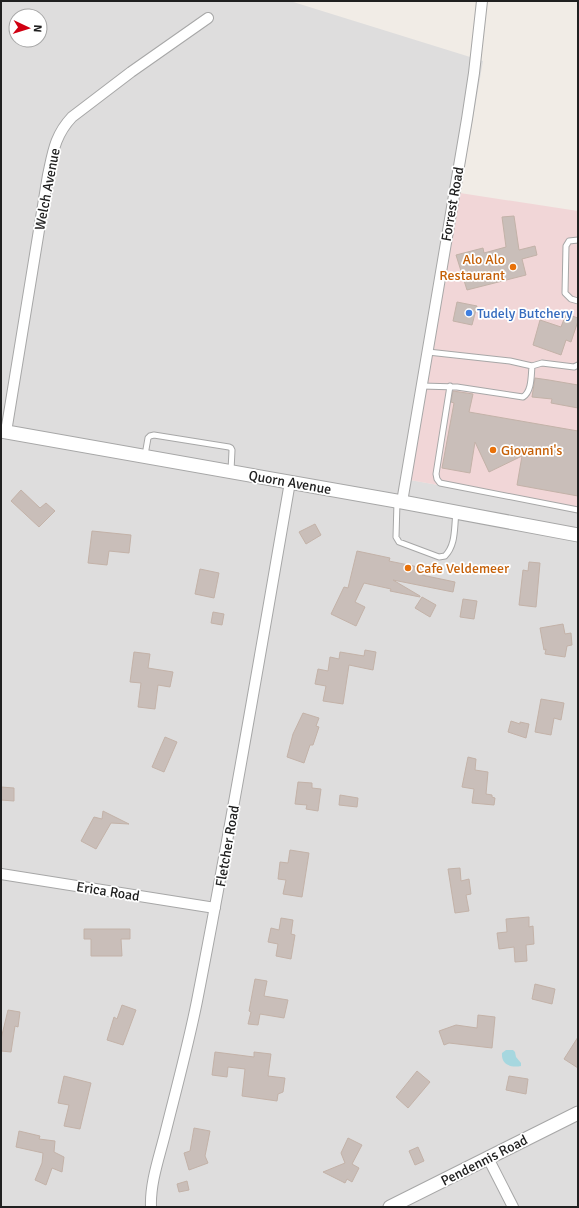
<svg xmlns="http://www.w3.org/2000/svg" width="579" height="1208" viewBox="0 0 579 1208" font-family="Signika,sans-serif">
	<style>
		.residential { fill: #dedddd; fill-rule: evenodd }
		.commercial { fill: #f1d6d7 }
		.water { fill: #a6d7df }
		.building { fill: #c9beb9; stroke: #c3b2a8 }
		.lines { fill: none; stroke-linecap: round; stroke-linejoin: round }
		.service-casing { stroke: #a7a7a7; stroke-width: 7 }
		.minor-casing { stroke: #a7a7a7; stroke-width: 12 }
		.tertiary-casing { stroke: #a7a7a7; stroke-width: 15 }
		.service { stroke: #fff; stroke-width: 5 }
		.minor { stroke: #fff; stroke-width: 10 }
		.tertiary { stroke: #fff; stroke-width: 13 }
		.food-dot { fill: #e8710a; stroke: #fff; stroke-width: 1.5 }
		.shop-dot { fill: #3f7fe0; stroke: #fff; stroke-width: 1.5 }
		.labels { text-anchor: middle; stroke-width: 3.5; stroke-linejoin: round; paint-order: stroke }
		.street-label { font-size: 14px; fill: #202020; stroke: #fff }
		.food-label { font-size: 14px; fill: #c56008; stroke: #fff; text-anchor: start }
		.shop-label { font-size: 14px; fill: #366cbe; stroke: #fff; text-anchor: start }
	</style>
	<rect width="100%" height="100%" fill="#f1ece6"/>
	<path class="residential" d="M1 1H290L483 61 410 480 578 510V1207H1ZM16 16H40V40H16Z"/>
	<path class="commercial" d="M460 193 578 211V510L410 480Z"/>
	<path class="water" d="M506 1050H513L515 1052 516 1057 521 1063V1066C511 1068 501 1065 502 1053Z"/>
	<path class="building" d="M514 216 519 250 535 246 537 255 522 259 526 275 467 290 456 255 483 248 484 253 506 247 502 217Z
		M457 302 477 306 472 325 453 321Z
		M566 314 578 318V321L571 342 566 340 561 355 533 345 540 320 561 327Z
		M535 378 549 380 578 385V408L551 403 552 399 532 397Z
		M453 391 473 394 469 412 578 431V496L517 485 522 456 489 472 475 442 470 473 442 468 454 403 451 402Z
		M21 490 40 508 46 503 55 511 39 527 11 501Z
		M315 524 321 535 306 544 299 532Z
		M92 531 131 535 129 553 109 551 107 565 88 563Z
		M357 551 390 558 389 561 423 568 422 575 455 582 453 592 393 580 420 596V597L390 591 391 589 364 583 355 602 365 607 356 626 331 614 344 587 348 588Z
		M529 562 540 563 536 607 519 605 523 570 528 571Z
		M200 569 219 573 214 598 195 594Z
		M422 597 436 605 430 617 415 608Z
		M463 599 477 601 474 619 460 617Z
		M213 612 224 614 222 625 211 623Z
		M563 624 565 634 571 633 572 645 567 646 565 657 545 654 546 649 544 650 540 628Z
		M365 650 376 652 373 670 349 665 343 704 323 701 326 686 315 684 318 669 328 671 330 657 339 659 340 652 364 656Z
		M134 652 150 654 148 668 173 672 170 687 158 685 155 709 138 707 141 683 130 682Z
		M541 699 564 703 561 720 554 718 551 735 535 732Z
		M303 713 319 718 316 726 319 727 313 745H310L304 763 287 757 293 734Z
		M511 721 520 724V722L529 724 526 738 508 732Z
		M165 737 177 742 164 772 152 767Z
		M468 757 476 759 475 770 488 772 486 794 492 795V797L495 798 494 805 472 803 474 789 462 787Z
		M298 782 312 783V788L321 789 318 811 306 809 307 805 295 804Z
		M1 787 14 788V801L1 800Z
		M340 795 358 798 357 807 339 805Z
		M103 811 129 824 111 823 96 849 81 841 94 817 102 819Z
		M290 850 309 853 302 897 283 894 286 880 278 879 280 862 288 863Z
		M460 868 461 881 469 879 471 894 466 895 469 911 455 913 448 869Z
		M529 917V927L533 926 534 944 526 945 527 961 515 962 514 947 499 949 497 933 507 932 506 919Z
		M281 918 293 920 291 934 295 935 291 959 276 956 278 944 268 942 271 928 279 930Z
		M84 929H130V939H121L122 956H91V939H84Z
		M255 979 267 981 264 996 288 1000 284 1018 260 1014 258 1025 248 1024 251 1012 249 1011Z
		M535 984 555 989 552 1004 532 999Z
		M122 1005 136 1010 123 1045 107 1040 114 1017 117 1019Z
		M8 1010 20 1012 18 1027 15 1026 11 1052 1 1051V1039Z
		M478 1015 495 1017 492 1048 449 1043 444 1045 439 1031 456 1025 477 1028Z
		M578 1037V1068L564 1059Z
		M215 1052 254 1057V1052L271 1054 268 1076 285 1078 283 1092 278 1094 277 1101 242 1096 245 1069 228 1067 227 1077 212 1075Z
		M417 1071 430 1082 408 1108 396 1097Z
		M64 1076 91 1083 80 1129 64 1126 69 1105 58 1103Z
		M509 1076 528 1079 526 1094 506 1090Z
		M194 1128 210 1131 205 1156 208 1163 189 1170 184 1153 190 1151Z
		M19 1131 40 1136 39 1139 55 1141 54 1152 64 1157 62 1172 52 1168 46 1185 35 1180 42 1163 43 1153 16 1147Z
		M348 1138 362 1145 352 1164 359 1168 352 1182 347 1179 345 1183 323 1172 345 1163 341 1153Z
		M418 1147 424 1161 415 1165 409 1151Z
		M187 1181 189 1190 179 1192 177 1184Z"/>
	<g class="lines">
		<defs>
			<path id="service" d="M578 240 569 241 566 246 565 293 571 299 578 301
				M428 352 510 361 532 366
				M422 386 457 387 523 397C532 391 531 376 532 366L542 363 574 367 578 365
				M450 386 436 474 437 479 440 483 578 510
				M145 455 148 438 150 436 154 435 229 447 231 448 232 450 231 471
				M397 502 396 537 399 542 439 557 445 556C456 545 454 528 456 513"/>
			<path id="minor" d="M6 432 48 175C53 152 55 135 72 117L131 72 208 18
				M402 502 467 119 474 73 482 1
				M1 874 215 908
				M488 1158 513 1207
				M151 1207C150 1183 159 1158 165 1134 176 1090 188 1046 197 1001 231 828 260 655 290 482"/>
			<path id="tertiary" d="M1 431 402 502 578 535
				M390 1207 578 1113"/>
		</defs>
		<use href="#service" class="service-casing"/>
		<use href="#minor" class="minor-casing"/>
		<use href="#tertiary" class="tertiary-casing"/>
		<use href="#service" class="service"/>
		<use href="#minor" class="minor"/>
		<use href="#tertiary" class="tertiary"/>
	</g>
	<g class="food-dot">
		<circle cx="513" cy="267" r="4"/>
		<circle cx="493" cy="450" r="4"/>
		<circle cx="408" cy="568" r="4"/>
	</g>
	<circle class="shop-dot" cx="469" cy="313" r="4"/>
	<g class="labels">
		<g class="street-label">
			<text transform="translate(47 189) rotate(-79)" y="5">Welch Avenue</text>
			<text transform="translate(452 204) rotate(-80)" y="5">Forrest Road</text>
			<text transform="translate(290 482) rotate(10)" y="5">Quorn Avenue</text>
			<text transform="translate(227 846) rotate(-80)" y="5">Fletcher Road</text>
			<text transform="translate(108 891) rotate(9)" y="5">Erica Road</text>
			<text transform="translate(484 1160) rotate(-27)" y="5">Pendennis Road</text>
		</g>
		<g class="food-label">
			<text x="505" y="264" text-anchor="end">Alo Alo<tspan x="505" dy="16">Restaurant</tspan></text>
			<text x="501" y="455">Giovanni's</text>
			<text x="416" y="573">Cafe Veldemeer</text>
		</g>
		<g class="shop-label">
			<text x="477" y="318">Tudely Butchery</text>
		</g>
	</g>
	<rect width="579" height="1208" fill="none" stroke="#202020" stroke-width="4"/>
	<g transform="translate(28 28) rotate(94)"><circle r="19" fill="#ffffff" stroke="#a6a6a6"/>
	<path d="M0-3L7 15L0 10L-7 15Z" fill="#d00012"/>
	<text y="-6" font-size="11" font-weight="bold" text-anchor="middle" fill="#202020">N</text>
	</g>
</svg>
